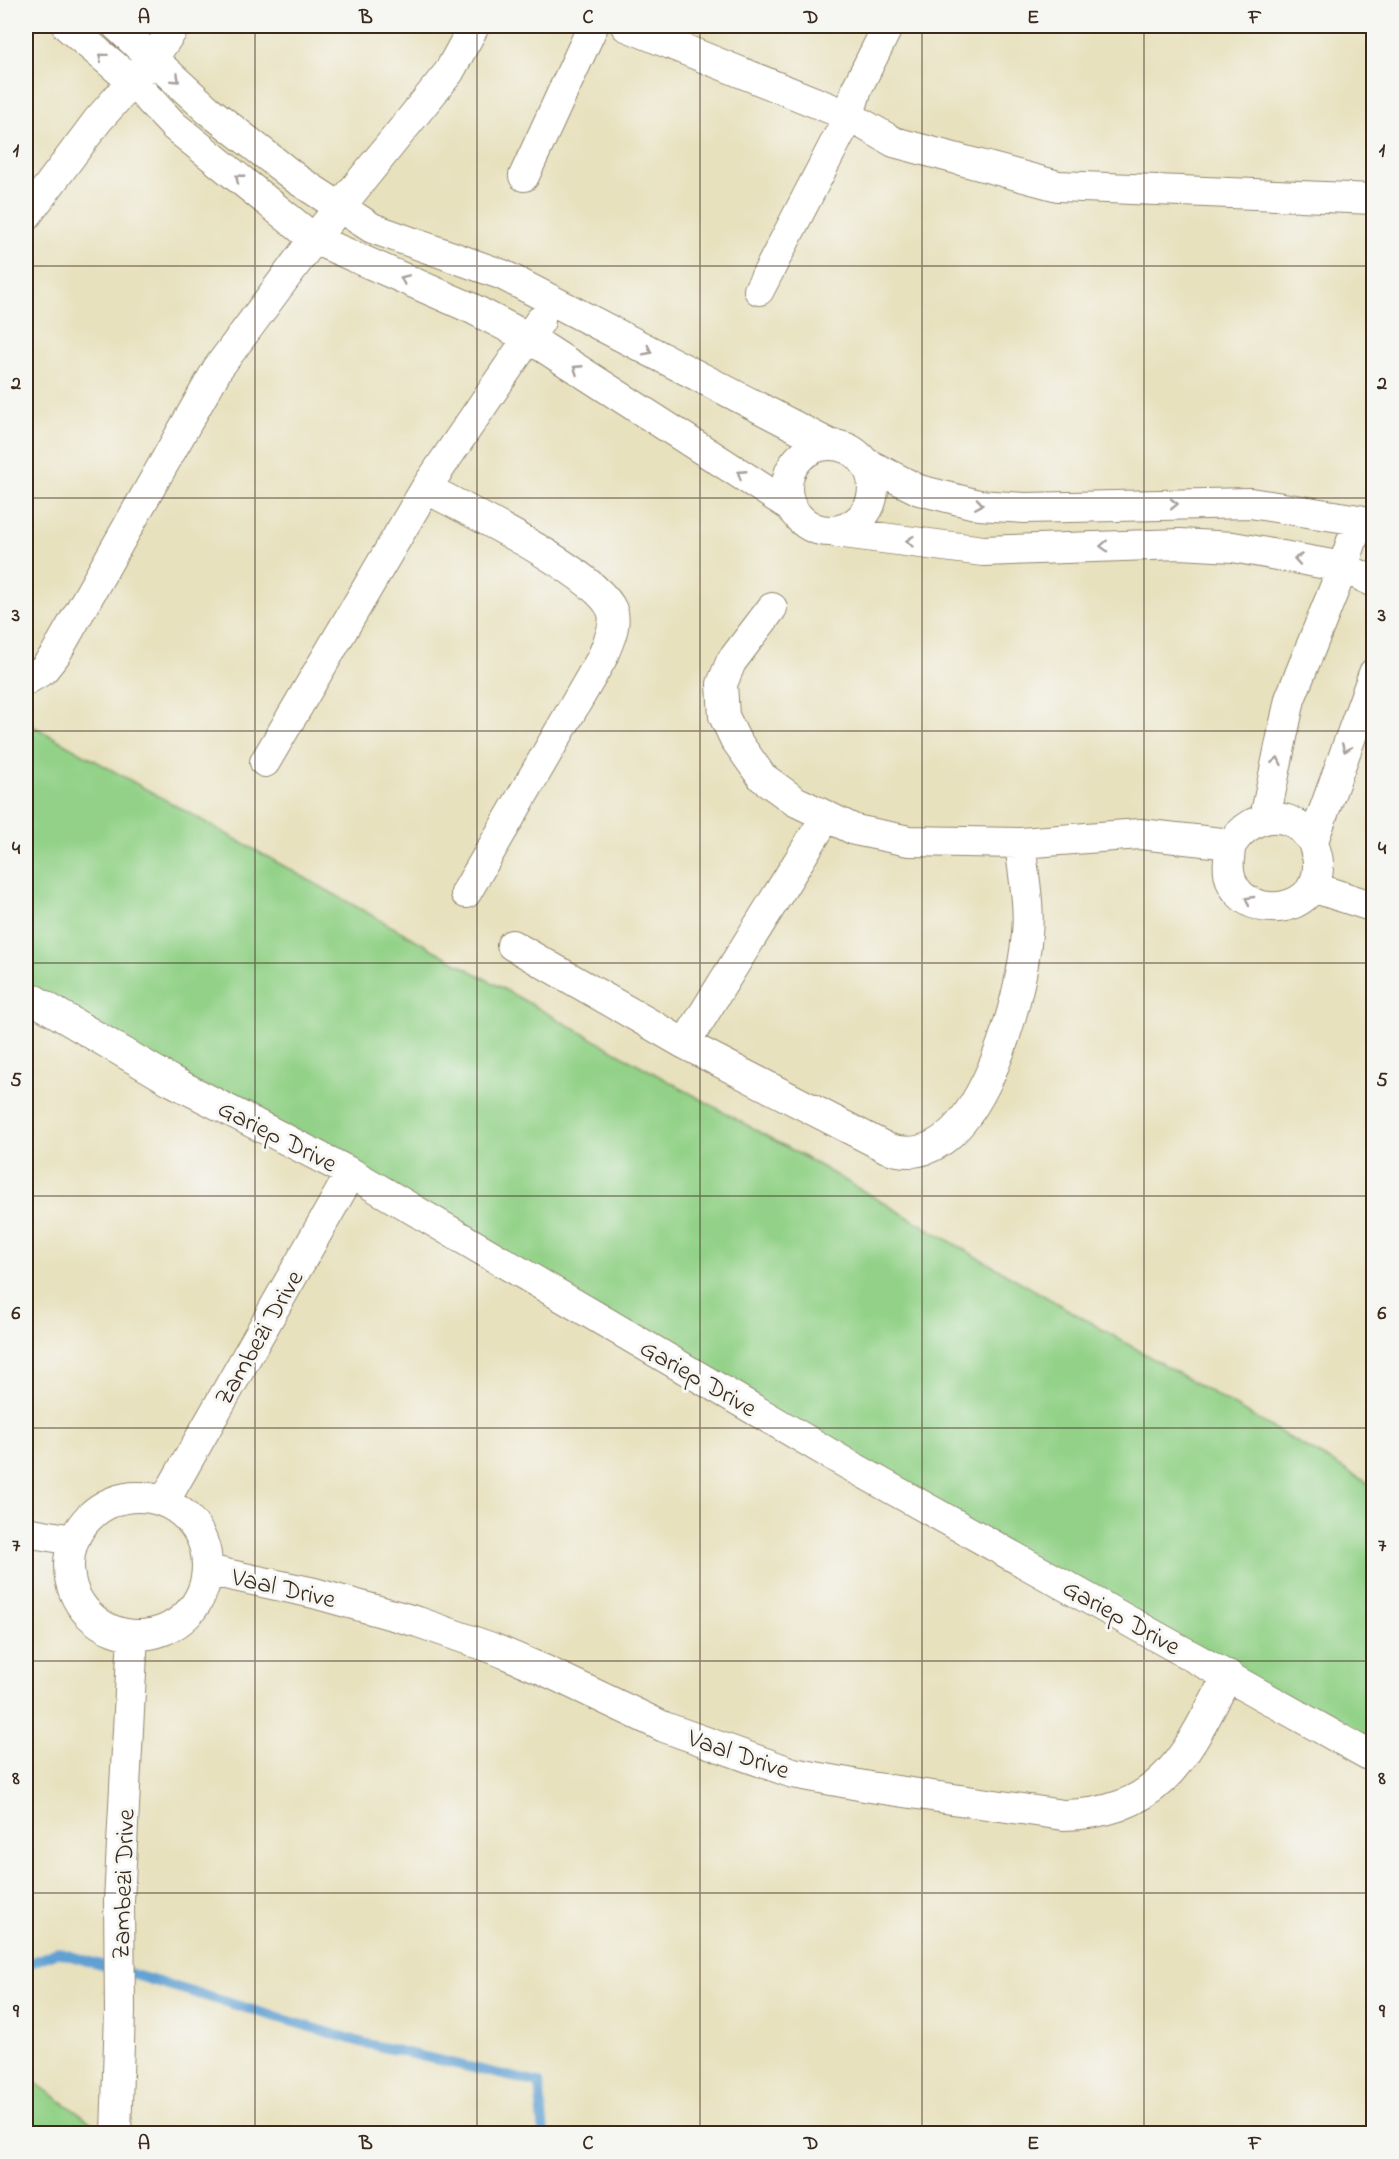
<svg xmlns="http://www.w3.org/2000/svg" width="1399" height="2159" viewBox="0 0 1399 2159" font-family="'Indie Flower',sans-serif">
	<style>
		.green { fill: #92d187; stroke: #667e52; stroke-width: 1.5 }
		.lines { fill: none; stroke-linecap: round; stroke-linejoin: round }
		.stream { stroke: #60a0d3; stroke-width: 10 }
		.street-casing { stroke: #92866e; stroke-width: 32 }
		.street { stroke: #fff; stroke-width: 30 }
		.oneway { stroke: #a79f9a }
		.grid { fill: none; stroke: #3b2a1e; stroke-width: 1.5; stroke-opacity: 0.55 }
		.labels { text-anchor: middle; stroke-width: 6; stroke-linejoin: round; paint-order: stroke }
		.street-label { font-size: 26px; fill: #3b2a1e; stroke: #f6f6f2 }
		.neatline { fill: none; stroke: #3b2a1e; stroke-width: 2 }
		.grid-label { font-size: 20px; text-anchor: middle; font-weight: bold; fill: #3b2a1e }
	</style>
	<rect width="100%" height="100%" fill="#f6f6f2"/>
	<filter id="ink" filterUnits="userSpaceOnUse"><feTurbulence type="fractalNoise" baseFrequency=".0167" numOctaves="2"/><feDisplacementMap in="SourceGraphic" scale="12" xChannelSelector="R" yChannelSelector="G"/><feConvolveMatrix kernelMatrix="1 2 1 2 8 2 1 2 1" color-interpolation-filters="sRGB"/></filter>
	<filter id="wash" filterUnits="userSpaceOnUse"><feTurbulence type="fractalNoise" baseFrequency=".008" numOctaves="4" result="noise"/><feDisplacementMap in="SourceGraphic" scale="24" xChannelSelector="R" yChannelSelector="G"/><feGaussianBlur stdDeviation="1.35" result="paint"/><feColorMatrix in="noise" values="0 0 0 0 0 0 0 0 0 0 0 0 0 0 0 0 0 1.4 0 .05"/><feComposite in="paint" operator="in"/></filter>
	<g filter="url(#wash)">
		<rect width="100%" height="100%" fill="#e8e1be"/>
		<path class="green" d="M26 722 813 1162 1373 1486V1758L26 999Z
			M26 2076 106 2133H26Z"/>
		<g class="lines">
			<path class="stream" d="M26 1965 57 1952 364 2043 539 2083 544 2134"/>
		</g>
	</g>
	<g filter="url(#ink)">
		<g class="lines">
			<defs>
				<path id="street" d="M67 26 132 81 174 126 314 239 471 308 529 338 790 506
					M117 26 208 110 298 180 372 228 503 275 829 444
					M626 26 849 116 759 290
					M888 26 857 88 849 116 894 142 1058 186 1374 199
					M524 176 593 26
					M26 216 98 120 153 58 175 26
					M787 488a43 43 0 1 1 86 0a43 43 0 1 1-86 0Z
					M866 463 919 490 979 505 1025 508 1250 503 1359 520 1374 526
					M426 488C464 509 597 573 612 610 618 625 607 644 602 658L466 893
					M836 532 983 551 1180 544 1233 547 1343 567 1374 582
					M772 608 731 662 722 684 724 716 735 739 762 777 795 801 855 830 909 841 1020 843 1140 834 1231 844
					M26 680 43 670 55 655 218 368 314 239 449 72 474 26
					M265 762 426 488 540 321
					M1265 818 1290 699 1343 567 1359 520
					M1313 841C1307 835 1300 825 1292 822 1270 811 1246 823 1233 842 1229 847 1230 853 1229 859 1222 922 1321 923 1318 863 1318 856 1314 848 1313 841L1374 673
					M1312 887 1374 907
					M512 945 685 1044 826 817
					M26 995 170 1080 351 1173 842 1461 1374 1758
					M685 1044 887 1148C977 1181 1022 996 1027 934 1030 905 1023 872 1020 843
					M69 1566a69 69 0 1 1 138 0a69 69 0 1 1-138 0Z
					M164 1502 351 1173
					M26 1532 73 1540
					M207 1570 314 1593 418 1622 492 1648 544 1670 664 1727 793 1773 870 1787 1063 1815C1164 1814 1187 1752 1228 1675
					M116 2134 120 2012 119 1901 133 1635"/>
			</defs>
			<use href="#street" class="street-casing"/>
			<use href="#street" class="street"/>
		</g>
		<defs><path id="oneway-chevron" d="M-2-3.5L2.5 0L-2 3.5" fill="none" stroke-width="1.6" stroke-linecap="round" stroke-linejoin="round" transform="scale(1.5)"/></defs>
		<g class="oneway">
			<use href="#oneway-chevron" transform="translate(102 57) rotate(-140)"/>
			<use href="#oneway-chevron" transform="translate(176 79) rotate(43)"/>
			<use href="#oneway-chevron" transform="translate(239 178) rotate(-141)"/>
			<use href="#oneway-chevron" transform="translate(404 279) rotate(-157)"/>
			<use href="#oneway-chevron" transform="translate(648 351) rotate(27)"/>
			<use href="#oneway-chevron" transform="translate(577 369) rotate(-147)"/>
			<use href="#oneway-chevron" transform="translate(741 474) rotate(-147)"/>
			<use href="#oneway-chevron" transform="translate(979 504) rotate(9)"/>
			<use href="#oneway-chevron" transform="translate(1174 504) rotate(-1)"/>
			<use href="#oneway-chevron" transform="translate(910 541) rotate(-175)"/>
			<use href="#oneway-chevron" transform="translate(1104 546) rotate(178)"/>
			<use href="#oneway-chevron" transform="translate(1298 559) rotate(-170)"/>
			<use href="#oneway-chevron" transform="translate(1346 748) rotate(110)"/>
			<use href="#oneway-chevron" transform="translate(1277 761) rotate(-78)"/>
			<use href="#oneway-chevron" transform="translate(1249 900) rotate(-150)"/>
		</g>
	</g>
	<path class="grid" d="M255 26V2134M477 26V2134M700 26V2134M922 26V2134M1144 26V2134M26 266H1374M26 498H1374M26 731H1374M26 963H1374M26 1196H1374M26 1428H1374M26 1661H1374M26 1893H1374"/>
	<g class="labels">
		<g class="street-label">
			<text transform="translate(278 1135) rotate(27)" y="9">Gariep Drive</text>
			<text transform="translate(258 1337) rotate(-60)" y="9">Zambezi Drive</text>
			<text transform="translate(699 1377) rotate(30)" y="9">Gariep Drive</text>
			<text transform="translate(284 1587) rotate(13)" y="9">Vaal Drive</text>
			<text transform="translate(1122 1616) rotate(29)" y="9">Gariep Drive</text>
			<text transform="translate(739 1753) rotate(19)" y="9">Vaal Drive</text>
			<text transform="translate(122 1884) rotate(-88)" y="9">Zambezi Drive</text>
		</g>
	</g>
	<rect width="1399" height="2159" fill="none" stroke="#f6f6f2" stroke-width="66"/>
	<rect x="33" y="33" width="1333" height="2093" class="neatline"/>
	<g class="grid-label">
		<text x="144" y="23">A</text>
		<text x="366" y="23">B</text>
		<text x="588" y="23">C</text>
		<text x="811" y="23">D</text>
		<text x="1033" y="23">E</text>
		<text x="1255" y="23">F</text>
		<text x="16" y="156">1</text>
		<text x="1382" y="156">1</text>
		<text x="16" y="389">2</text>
		<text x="1382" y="389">2</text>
		<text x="16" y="621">3</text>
		<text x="1382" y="621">3</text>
		<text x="16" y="854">4</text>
		<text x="1382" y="854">4</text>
		<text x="16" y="1086">5</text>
		<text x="1382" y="1086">5</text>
		<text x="16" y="1319">6</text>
		<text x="1382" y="1319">6</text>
		<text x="16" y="1551">7</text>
		<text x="1382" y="1551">7</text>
		<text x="16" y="1784">8</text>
		<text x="1382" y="1784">8</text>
		<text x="16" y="2017">9</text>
		<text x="1382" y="2017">9</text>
		<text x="144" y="2149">A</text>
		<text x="366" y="2149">B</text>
		<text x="588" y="2149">C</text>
		<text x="811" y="2149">D</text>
		<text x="1033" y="2149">E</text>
		<text x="1255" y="2149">F</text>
	</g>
</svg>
